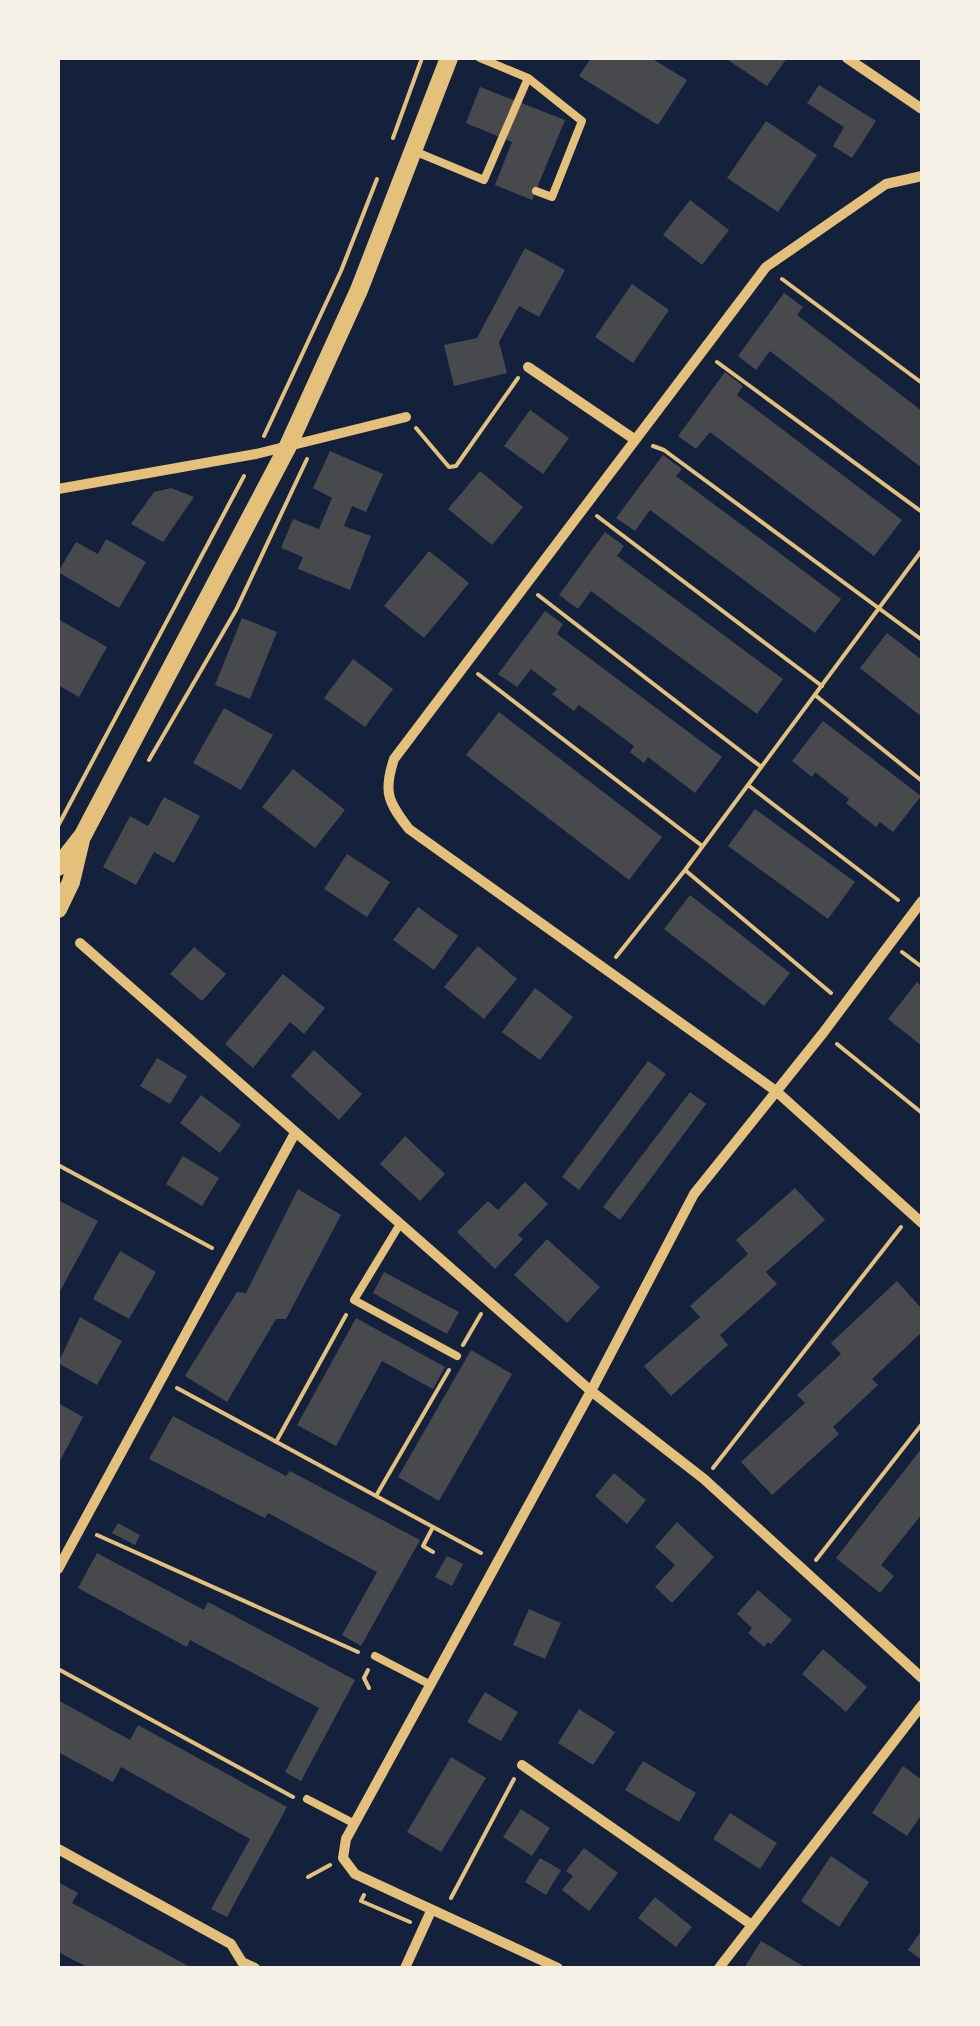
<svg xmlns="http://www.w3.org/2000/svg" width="980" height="2026" viewBox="0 0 980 2026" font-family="Lato,sans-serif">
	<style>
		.building { fill: #48494c }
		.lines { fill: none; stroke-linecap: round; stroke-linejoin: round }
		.path { stroke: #e5c07b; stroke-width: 4 }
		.service { stroke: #e5c07b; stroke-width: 8 }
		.minor { stroke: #e5c07b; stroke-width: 10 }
		.tertiary { stroke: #e5c07b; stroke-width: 18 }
	</style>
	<rect width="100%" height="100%" fill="#14213d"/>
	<path class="building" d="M591 58H651L687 80 658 125 579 76Z
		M725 58H787L767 86Z
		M819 85 876 121 852 158 833 146 844 127 807 103Z
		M480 87 565 120 532 200 495 185 512 142 466 123Z
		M766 121 817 155 778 212 727 178Z
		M690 200 729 230 702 265 663 235Z
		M525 248 565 270 539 317 519 306 499 342 507 373 454 386 444 345 477 338Z
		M632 284 669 310 633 363 595 337Z
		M784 293 803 307 797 315 922 411V468L770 351 756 370 738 356Z
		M725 372 743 386 737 395 902 520 874 556 710 432 696 449 678 436Z
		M530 410 569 438 543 474 504 446Z
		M330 451 383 474 366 512 352 506 344 526 371 536 350 590 298 569 303 557 281 548 293 519 319 529 332 498 313 488Z
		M663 455 682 469 676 476 841 599 815 633 650 510 635 531 616 518Z
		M480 471 523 507 492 545 448 509Z
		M171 488 194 497 163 542 131 524 154 492Z
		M605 532 624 546 617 556 783 679 757 714 591 591 578 609 559 595Z
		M106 539 146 562 119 608 58 572 76 542 98 554Z
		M429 551 469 583 424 638 384 606Z
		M545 611 563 624 557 634 722 757 695 793 648 757 644 763 630 752 634 746 579 705 574 711 552 694 557 689 531 669 517 687 498 674Z
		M242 618 277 632 250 699 215 685Z
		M58 619 107 647 79 697 58 685Z
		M887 633 922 660V717L860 668Z
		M353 659 393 689 365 727 324 698Z
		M224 708 273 735 241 790 193 763Z
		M499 712 662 837 629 880 466 755Z
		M823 721 921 796 893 832 880 822 876 827 846 803 849 799 815 772 812 777 792 761Z
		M293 769 345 810 315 848 262 807Z
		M164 797 200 816 174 863 154 852 136 885 103 867 130 816 148 826Z
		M755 809 855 882 828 919 728 846Z
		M347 854 390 882 367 917 324 889Z
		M690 895 790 973 764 1006 664 929Z
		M418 907 458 936 434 970 393 940Z
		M478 946 517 979 484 1019 444 987Z
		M194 947 226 974 202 1001 170 974Z
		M283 974 325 1008 304 1034 290 1022 253 1068 225 1044Z
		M917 982 922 987V1046L888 1019Z
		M535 988 573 1017 540 1060 502 1032Z
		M314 1050 362 1094 339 1120 291 1076Z
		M157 1058 187 1076 170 1104 140 1086Z
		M648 1061 666 1074 579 1190 562 1177Z
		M690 1092 706 1104 620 1220 603 1207Z
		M201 1095 241 1125 220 1153 180 1123Z
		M405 1136 445 1174 420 1201 380 1164Z
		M183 1156 219 1178 202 1206 166 1184Z
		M525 1182 548 1204 518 1235 523 1239 495 1269 457 1232 488 1201 498 1210Z
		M795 1188 825 1220 766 1272 777 1284 720 1335 728 1345 671 1396 644 1366 700 1317 690 1306 748 1254 736 1240Z
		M298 1189 341 1215 286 1319H276L227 1402 185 1376 237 1292 246 1293Z
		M58 1200 98 1221 58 1295Z
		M547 1239 600 1287 567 1323 514 1275Z
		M120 1251 156 1272 129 1319 93 1299Z
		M384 1272 459 1312 447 1334 373 1293Z
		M897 1281 922 1309V1332L872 1379 878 1385 833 1427 839 1434 772 1495 741 1462 805 1403 797 1395 841 1354 831 1343Z
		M80 1317 122 1341 97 1385 58 1363Z
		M356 1318 445 1367 433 1389 382 1361 336 1446 297 1425Z
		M471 1350 512 1374 439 1501 398 1477Z
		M58 1403 83 1417 58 1465Z
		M173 1416 286 1476 290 1471 420 1540 361 1646 342 1635 377 1572 268 1513 265 1518 149 1459Z
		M922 1448V1514L881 1565 894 1576 880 1593 836 1558Z
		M614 1473 646 1500 627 1524 595 1496Z
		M677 1522 714 1557 672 1603 655 1587 675 1565 655 1547Z
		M118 1523 140 1535 135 1545 112 1533Z
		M97 1553 204 1610 208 1602 355 1680 301 1781 285 1772 319 1708 190 1640 187 1647 78 1588Z
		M447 1556 463 1564 452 1586 435 1577Z
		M758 1590 792 1620 771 1644 768 1642 764 1647 748 1633 752 1628 737 1614Z
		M529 1609 561 1623 545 1659 513 1645Z
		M823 1649 867 1687 846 1712 802 1674Z
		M485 1692 518 1712 501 1741 467 1722Z
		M58 1700 130 1740 138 1725 287 1807 227 1917 211 1909 250 1839 121 1767 113 1782 58 1752Z
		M579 1709 615 1732 593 1765 558 1743Z
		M451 1757 486 1778 441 1852 407 1832Z
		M643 1761 696 1793 679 1822 625 1790Z
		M903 1766 922 1780V1814L907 1836 872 1813Z
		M521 1809 550 1828 532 1856 503 1837Z
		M730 1813 777 1843 760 1869 713 1839Z
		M584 1848 618 1873 589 1911 562 1890 573 1876 566 1871Z
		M831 1856 869 1882 839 1927 801 1901Z
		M540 1858 561 1870 546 1895 525 1882Z
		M58 1882 78 1893 72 1903 192 1968H89L58 1952Z
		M655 1897 692 1927 676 1947 638 1918Z
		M922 1930V1960L908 1950Z
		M761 1941 806 1968H744Z"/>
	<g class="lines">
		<path class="path" d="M393 138 422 58
			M782 279 922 383
			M717 362 922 512
			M416 428 449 467 456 466 518 378
			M264 436 341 271 377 179
			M653 446 664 450 922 640
			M597 516 822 686
			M538 595 760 766
			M478 674 701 845
			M815 695 922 781
			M149 760 236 610 307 459
			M748 785 898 900
			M58 826 244 476
			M685 870 831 993
			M902 952 922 967
			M616 957 685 870 922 550
			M837 1044 922 1113
			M58 1165 212 1248
			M463 1345 481 1314
			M177 1388 481 1553
			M276 1442 346 1315
			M713 1468 901 1227
			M376 1496 449 1370
			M97 1535 358 1652
			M433 1552 423 1546 433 1527
			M816 1560 922 1424
			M58 1669 293 1797
			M368 1670 364 1678 369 1688
			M308 1877 330 1865
			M364 1895 361 1901 410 1922
			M451 1898 514 1779"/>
		<path class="service" d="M528 78 582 121 552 197 536 191
			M414 151 484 180 528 78 480 58
			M400 1224 354 1300 457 1356
			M375 1656 431 1685
			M307 1799 355 1824"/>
		<path class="minor" d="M847 58 922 109
			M922 176 886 184 766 267 394 759C383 792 388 802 409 829L776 1091 922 1223
			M528 367 634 439
			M58 489 256 454 406 417
			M80 943 591 1391 704 1479 922 1678
			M58 1569 295 1133
			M522 1765 752 1925
			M58 1849 231 1944 242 1962 255 1968
			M405 1968 431 1911
			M558 1968 355 1874 343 1858 346 1839 591 1391 694 1194 823 1033 922 901
			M719 1968 922 1705"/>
		<path class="tertiary" d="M58 867 83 835 288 446 359 290 449 58
			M58 909 71 882 81 840"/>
	</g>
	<rect width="980" height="2026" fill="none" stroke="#f6f1e7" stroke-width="120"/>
</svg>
